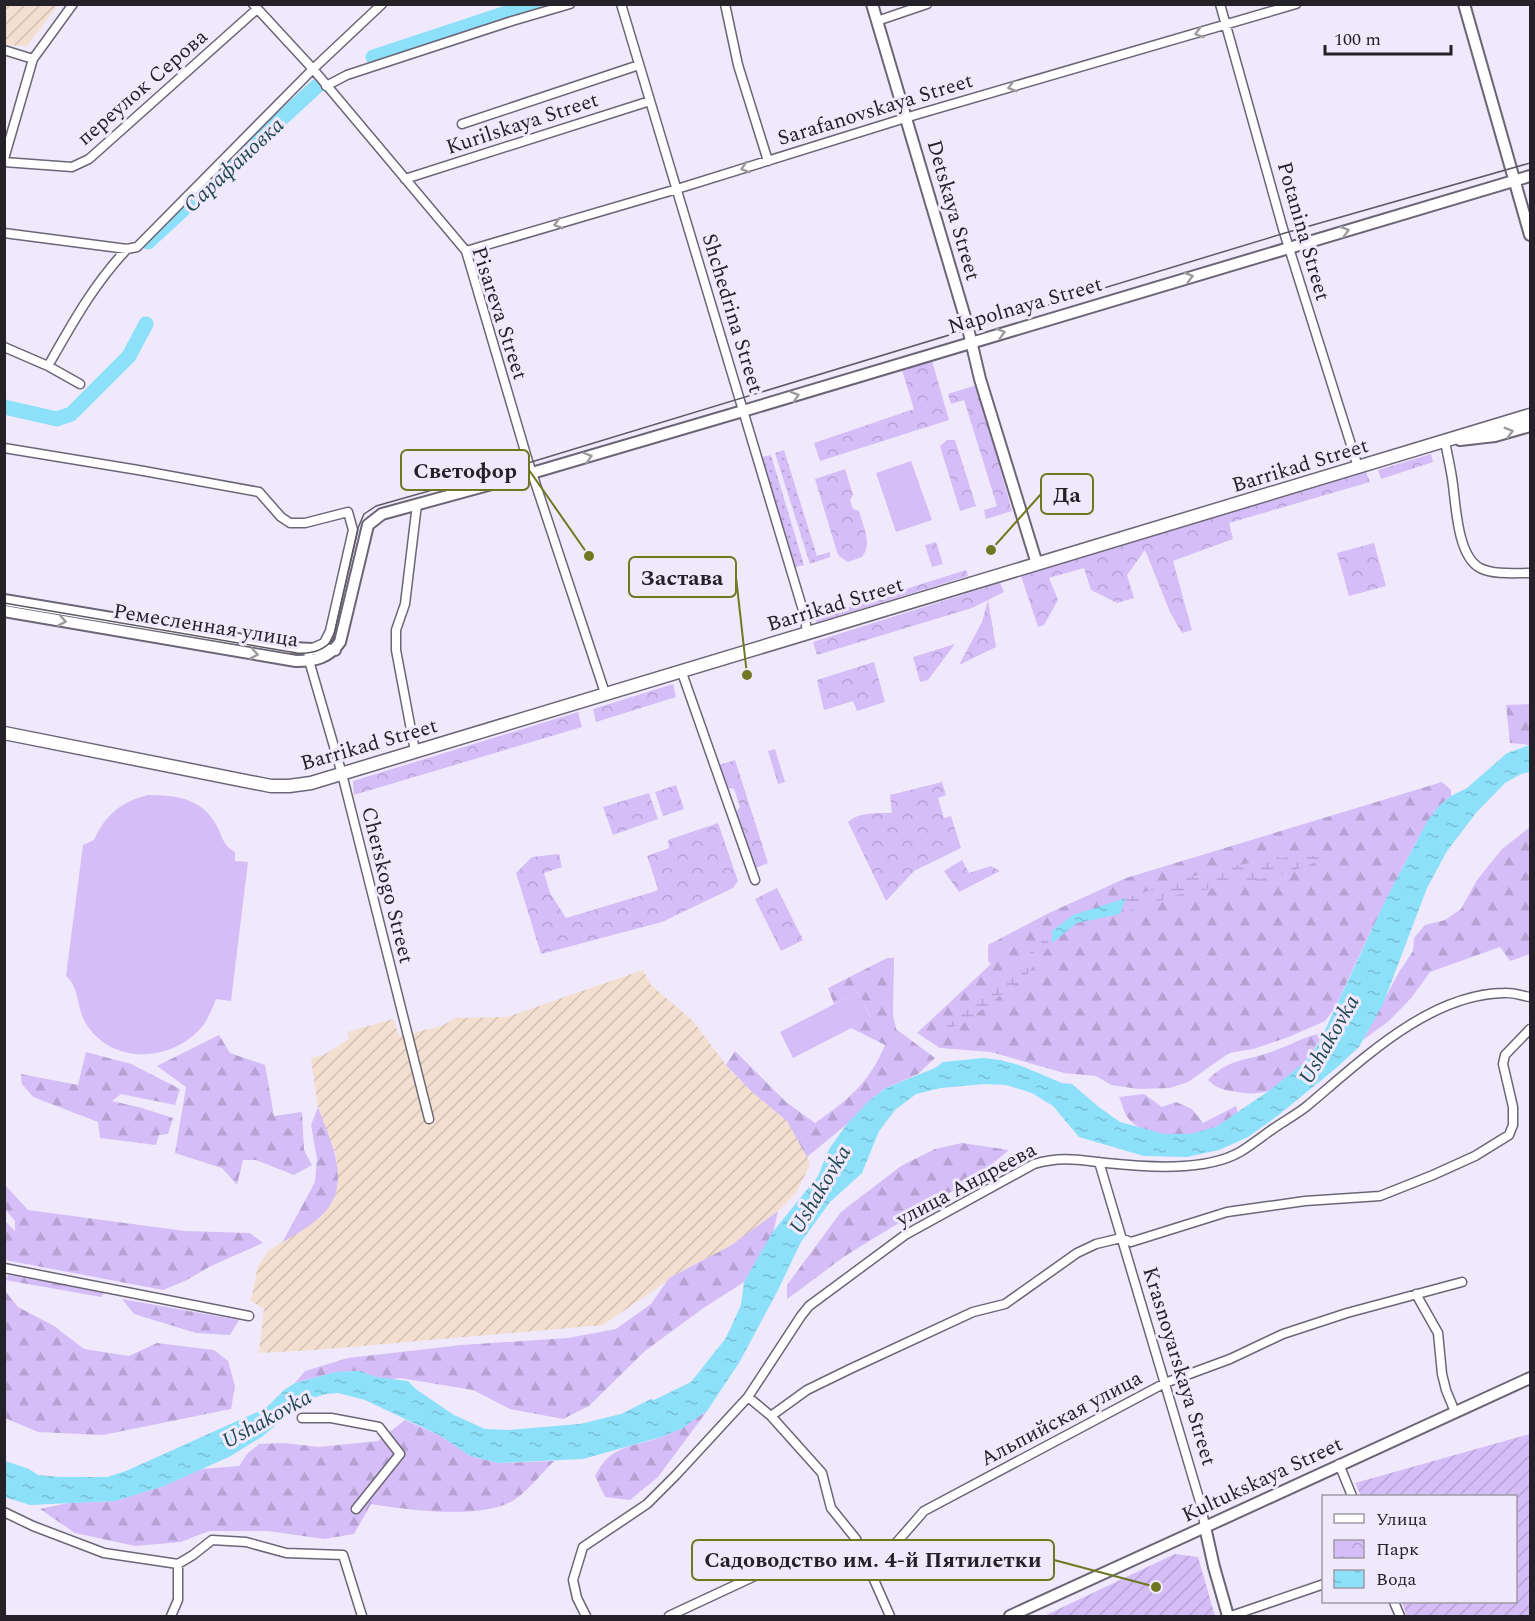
<svg xmlns="http://www.w3.org/2000/svg" width="1535" height="1621" viewBox="0 0 1535 1621" font-family="Spectral,serif">
	<style>
		.industrial { fill: url(#industrial-furrows) }
		.grass { fill: url(#grass-dots) }
		.forest { fill: url(#forest-firs) }
		.wetland { fill: url(#wetland-marsh) }
		.park { fill: url(#park-crowns) }
		.garden { fill: url(#garden-furrows) }
		.pitch { fill: #d5bdf7 }
		.water { fill: url(#water-ripples) }
		.lines { fill: none; stroke-linecap: round; stroke-linejoin: round }
		.river { stroke: #8ce0f9; stroke-width: 15 }
		.minor-casing { stroke: #6c6576; stroke-width: 11 }
		.tertiary-casing { stroke: #6c6576; stroke-width: 14 }
		.secondary-casing { stroke: #6c6576; stroke-width: 14 }
		.primary-casing { stroke: #6c6576; stroke-width: 15 }
		.minor { stroke: #fff; stroke-width: 8 }
		.tertiary { stroke: #fff; stroke-width: 10 }
		.secondary { stroke: #fff; stroke-width: 10 }
		.primary { stroke: #fff; stroke-width: 12 }
		.tram { stroke: #5e5a64; stroke-width: 1.5 }
		.oneway { stroke: #9c9b9e }
		.labels { text-anchor: middle; stroke-width: 6; stroke-linejoin: round; paint-order: stroke }
		.street-label { font-size: 21px; fill: #242128; stroke: #f0e9fc }
		.water-label { font-size: 22px; font-style: italic; fill: #214853; stroke: #f0e9fc }
		.leader { fill: none; stroke: #6f7721; stroke-width: 2 }
		.callout-dot { fill: #6f7721; stroke: #f0e9fc; stroke-width: 2 }
		.callout { fill: #f0e9fc; stroke: #6f7721; stroke-width: 2 }
		.callout-label { font-size: 22px; text-anchor: middle; font-weight: bold; fill: #242128 }
	</style>
	<defs>
		<pattern id="industrial-furrows" width="10" height="10" patternUnits="userSpaceOnUse" patternTransform="scale(1.5)"><rect width="10" height="10" fill="#f3dfcf"/><path d="M-1 1l2-2M0 10L10 0M9 11l2-2" fill="none" stroke="#d0bfb2"/></pattern>
		<pattern id="grass-dots" width="8" height="8" patternUnits="userSpaceOnUse" patternTransform="scale(1.5)"><rect width="8" height="8" fill="#d5bdf7"/><path d="M2 2h.1M6 6h.1" fill="none" stroke="#b7a2d4" stroke-width="1.8" stroke-linecap="round"/></pattern>
		<pattern id="forest-firs" width="22" height="20" patternUnits="userSpaceOnUse" patternTransform="scale(1.5)"><rect width="22" height="20" fill="#d5bdf7"/><path d="M5 1l3.5 6h-7zM16 11l3.5 6h-7z" fill="#b7a2d4"/></pattern>
		<pattern id="wetland-marsh" width="20" height="14" patternUnits="userSpaceOnUse" patternTransform="scale(1.5)"><rect width="20" height="14" fill="#d5bdf7"/><path d="M1 5h8M5 5V1M11 12h8M15 12V8" fill="none" stroke="#b7a2d4"/></pattern>
		<pattern id="park-crowns" width="20" height="18" patternUnits="userSpaceOnUse" patternTransform="scale(1.5)"><rect width="20" height="18" fill="#d5bdf7"/><path d="M2 6a3 3 0 1 1 6 0M12 15a3 3 0 1 1 6 0" fill="none" stroke="#b7a2d4"/></pattern>
		<pattern id="garden-furrows" width="10" height="10" patternUnits="userSpaceOnUse" patternTransform="scale(1.5)"><rect width="10" height="10" fill="#d5bdf7"/><path d="M-1 1l2-2M0 10L10 0M9 11l2-2" fill="none" stroke="#b7a2d4"/></pattern>
		<pattern id="water-ripples" width="26" height="14" patternUnits="userSpaceOnUse" patternTransform="scale(1.5)"><rect width="26" height="14" fill="#8ce0f9"/><path d="M2 4q2-2 4 0t4 0M15 11q2-2 4 0t4 0" fill="none" stroke="#79c0d5"/></pattern>
	</defs>
	<rect width="100%" height="100%" fill="#f0e9fc"/>
	<path class="industrial" d="M5 4H58V5L27 46 5 45Z
		M643 970 651 985 693 1021 726 1065 751 1091 787 1121 806 1153 810 1165 795 1194 778 1211 756 1228 730 1246 669 1278 666 1282 603 1325 315 1350 259 1353 264 1309 251 1301 258 1266 268 1251 320 1218 333 1202 338 1184 336 1155 318 1107 311 1058 324 1055 349 1039 348 1032 393 1019 399 1036 442 1026 455 1018 507 1017Z"/>
	<path class="grass" d="M784 450 817 556 830 552V557L810 564 775 453Z
		M771 455 804 565 795 567 792 563 762 457Z"/>
	<path class="forest" d="M1530 704V745L1510 743 1506 705Z
		M1442 782 1451 790V796C1429 814 1418 839 1405 863 1380 911 1357 959 1335 1008L1325 1021 1289 1037 1253 1049 1229 1053 1188 1082 1170 1088 1139 1089 1111 1085 1096 1076 1064 1073 991 1052 940 1048 917 1033 991 964 988 961V945L1047 914 1126 878Z
		M1530 827V954L1510 961 1500 947 1430 972 1412 997 1389 1021 1363 1040 1399 972 1413 951 1414 938 1425 925 1445 920 1461 909 1477 880 1502 849Z
		M887 958H894L893 1014 896 1029 935 1058 918 1074 886 1088 870 1100 847 1124 807 1157 787 1121 751 1091 726 1065 735 1051 786 1102 815 1123C847 1101 870 1082 885 1045L851 1028 871 1017 858 992 834 1004 828 988Z
		M1323 1033C1315 1052 1290 1083 1269 1091 1259 1094 1247 1094 1237 1092 1224 1090 1217 1089 1208 1080 1227 1059 1246 1061 1271 1052 1289 1046 1304 1036 1323 1033Z
		M219 1035 230 1053 265 1065 274 1116 302 1112 304 1150 312 1165 294 1175 256 1160H243L237 1185 222 1168 175 1153 186 1087 157 1066Z
		M86 1052 131 1064 180 1089 175 1105 121 1094 112 1101 142 1108 173 1118 168 1134 159 1135 156 1145 100 1138 98 1122 33 1097 22 1084 21 1074 78 1085Z
		M1144 1094 1162 1107 1176 1102 1192 1109 1203 1123 1236 1106 1238 1113C1230 1118 1222 1124 1214 1128 1189 1137 1143 1142 1126 1115 1123 1110 1122 1103 1119 1097Z
		M318 1107C331 1143 354 1185 321 1216 310 1227 295 1234 282 1243L315 1182 317 1159 311 1125Z
		M962 1143 1009 1150C966 1187 914 1213 866 1243 838 1259 813 1281 787 1299V1285L841 1212 901 1166 935 1149Z
		M5 1185 28 1210 185 1231 250 1233 263 1243 209 1267 185 1281 163 1290 5 1260V1221L15 1231V1221L5 1209Z
		M778 1211 773 1233 744 1282 702 1309 645 1351 589 1406 563 1419 510 1409 473 1390 400 1378 390 1380 375 1377 361 1371 336 1372 295 1383 305 1371 348 1358 462 1345 568 1338 616 1329 651 1304 669 1278 730 1246Z
		M8 1275 105 1292 101 1297 5 1280Z
		M5 1291 18 1307 54 1326 84 1349 129 1356 157 1343 214 1350 228 1361 235 1386 231 1409 103 1435 38 1432 5 1418Z
		M122 1299 239 1320 230 1335 196 1333 134 1314Z
		M707 1411 658 1477 630 1500 605 1497 595 1476C611 1444 631 1448 661 1437 678 1431 692 1421 707 1411Z
		M405 1420 441 1436 470 1456 499 1463 554 1461C543 1472 528 1491 514 1500 482 1520 408 1510 371 1504L354 1534 324 1539 268 1531H209L181 1542 135 1546 75 1533 40 1509 68 1503 115 1501 164 1486 202 1469 239 1466 247 1454 259 1444 284 1443 319 1447 378 1441Z"/>
	<path class="wetland" d="M1295 856H1335L1277 876 1177 895 1120 914 1126 898 1219 868Z
		M1052 931V943L1025 977 963 1024 943 1029 994 989Z"/>
	<path class="park" d="M932 361 949 420 820 461 814 443 914 409 902 370Z
		M977 385 1012 511 986 519 984 510 997 506 964 400 951 404 948 394Z
		M947 440H955L976 506 960 511 940 446Z
		M1431 454 1433 462 1381 479 1378 470Z
		M845 469 853 495 850 500 853 509 859 511C863 527 873 543 862 557L848 562 839 556 837 552 815 479Z
		M1366 472 1370 482 1229 523 1233 539 1173 561 1192 630 1182 633 1170 612 1145 550 1127 575 1134 598 1117 603 1091 590 1084 568 1049 578 1058 600 1044 625 1038 627 1021 576Z
		M936 542 943 564 932 567 925 545Z
		M1374 543 1386 586 1349 596 1337 553Z
		M966 570 968 576 816 623 817 617Z
		M1000 583 1004 592 988 600 996 647 959 665 982 622 988 600 972 608 817 655 813 642Z
		M955 644 928 680 920 682 913 657Z
		M874 662 885 702 857 711 853 701 824 710 817 680Z
		M673 684 676 697 596 722 593 709Z
		M578 712 582 727 354 795 353 781Z
		M775 749 785 782 778 784 768 751Z
		M735 760 768 863 756 868 734 814 740 807 734 789 726 787 719 765Z
		M942 782 946 795 938 798 944 818 951 816 961 848 914 871 886 901 848 822C858 812 878 813 892 813L890 795Z
		M676 785 684 809 663 816 655 792Z
		M649 793 658 819 613 835 603 807Z
		M718 823 738 881 733 888 662 922 541 954 516 873 532 857 559 854 562 867 544 873 550 893 566 918 656 891 658 889 647 856 669 848 668 840Z
		M962 860 969 873 991 866 1000 871 959 892 944 871Z
		M777 888 803 940 781 951 755 899Z"/>
	<path class="garden" d="M1530 1434V1616H1407L1402 1602H1516V1496H1361L1355 1483Z
		M1175 1554 1198 1557 1215 1616H1044Z"/>
	<path class="pitch" d="M911 461 932 520 896 532 876 473Z
		M148 795C176 795 202 798 217 826 223 838 223 845 235 852V861L248 862 231 1001 216 999C212 1009 208 1020 201 1028 170 1063 110 1065 85 1022 77 1007 79 987 66 976L83 845 94 840C104 816 122 801 148 795Z
		M858 992 871 1018 793 1058 780 1032Z"/>
	<path class="water" d="M1530 745V772L1521 774 1505 783 1476 813 1447 851 1427 888 1383 1004 1359 1047 1335 1069 1276 1117 1248 1137 1219 1150 1187 1157 1144 1156 1079 1137 1053 1106 1032 1093 1006 1085 984 1084 941 1088 916 1094 895 1110 879 1131 862 1173 830 1202 801 1242 777 1292 739 1363 707 1411 681 1429 661 1437 583 1459 499 1463 470 1456 441 1436 365 1400 338 1393 326 1394 312 1398 298 1406 263 1436 229 1457 164 1486 115 1501 30 1505 5 1497V1461L29 1469 38 1475 59 1477H107L126 1471 266 1408 284 1390 295 1383 336 1372 361 1371 375 1377 408 1381 417 1390 454 1415 485 1429 508 1430 580 1424 621 1414 651 1399 654 1400 691 1382 726 1338 741 1305 744 1282 772 1233 818 1176 829 1149 847 1124 870 1100 886 1088 935 1068 943 1062 983 1058 1000 1060 1019 1065 1062 1083 1072 1084 1100 1108 1120 1122 1164 1134H1190L1216 1127 1270 1090 1305 1062 1318 1045 1387 897 1428 820 1440 805 1451 796 1467 788 1507 753Z
		M1126 898 1120 914 1077 923 1052 943V931L1073 915Z"/>
	<g class="lines">
		<path class="river" d="M373 57 534 4
			M148 242 317 86
			M4 407 57 419 71 414 129 356 146 324"/>
		<defs>
			<path id="minor" d="M253 4 313 69 466 251 527 458 605 693
				M621 4 805 617 807 633
				M725 4 738 65 768 161
				M1220 4 1283 229 1358 467
				M877 21 927 4
				M4 50 33 59
				M326 86 347 75 512 21 570 4
				M462 124 639 65
				M4 159 33 59 73 4
				M4 162 72 167 89 159 257 9
				M405 179 650 101
				M4 233 127 249 137 247 313 69 382 4
				M466 251 677 189 915 115 1296 4
				M4 347 48 366 80 384
				M48 366C72 324 93 285 127 249
				M1445 441C1447 453 1450 465 1452 478 1456 501 1456 555 1480 568 1494 575 1515 573 1530 573
				M4 448 138 470 259 492 281 517 290 523H305L348 512 353 530 330 631 324 643 308 650 310 664 342 774 429 1119
				M681 670 755 880
				M415 751 396 650V630L405 604 417 504
				M1099 1162 1201 1505 1205 1527
				M4 1268 249 1316
				M1416 1294 1438 1333 1442 1374 1446 1390 1455 1412
				M748 1397 771 1416 822 1473 831 1508 856 1539 890 1616
				M771 1416 807 1390 850 1369 973 1312 1005 1304 1077 1253 1096 1244 1121 1238 1131 1242 1227 1212 1305 1201 1380 1196 1433 1175 1475 1156 1509 1135 1513 1125V1107L1503 1064 1505 1055 1530 1029
				M302 1418H331L379 1427 400 1454 356 1509
				M1339 1464 1352 1496
				M4 1512 33 1526 104 1553 178 1564V1600L171 1616
				M178 1564 193 1555 212 1540 246 1542 286 1553 343 1555 362 1616
				M1394 1602 1400 1616
				M586 1616 577 1598 573 1580 583 1547 647 1504 676 1475 748 1397 801 1316 809 1306 905 1235 1034 1164C1061 1156 1079 1160 1106 1163 1145 1167 1205 1172 1240 1152 1250 1146 1260 1138 1270 1131 1282 1122 1296 1115 1307 1106 1362 1060 1429 994 1504 993 1513 992 1522 996 1530 997
				M669 1616 785 1562 812 1554 853 1552 877 1556 897 1542 924 1511 1165 1383 1230 1359 1283 1334 1347 1313 1462 1282
				M1231 1616 1324 1584"/>
			<path id="tertiary" d="M872 4 967 324 980 379 1037 564
				M4 600 291 648 335 650
				M4 611 296 661C315 661 329 658 340 642L368 525 382 514 532 473 743 411 1530 176
				M1010 1616 1205 1527"/>
			<path id="secondary" d="M1464 4 1530 235
				M1460 440 1495 436 1530 426
				M1228 1616 1214 1567 1205 1527 1530 1378"/>
			<path id="primary" d="M4 733 271 786H289L311 783 1530 415"/>
		</defs>
		<use href="#minor" class="minor-casing"/>
		<use href="#tertiary" class="tertiary-casing"/>
		<use href="#secondary" class="secondary-casing"/>
		<use href="#primary" class="primary-casing"/>
		<use href="#minor" class="minor"/>
		<use href="#tertiary" class="tertiary"/>
		<use href="#secondary" class="secondary"/>
		<use href="#primary" class="primary"/>
		<path class="tram" d="M4 603 297 653C311 654 324 651 333 639L358 528 364 514 376 506 528 463 1285 233 1530 163"/>
	</g>
	<defs><path id="oneway-chevron" d="M-2-3.5L2.5 0L-2 3.5" fill="none" stroke-width="1.6" stroke-linecap="round" stroke-linejoin="round" transform="scale(1.5)"/></defs>
	<g class="oneway">
		<use href="#oneway-chevron" transform="translate(1199 33) rotate(164)"/>
		<use href="#oneway-chevron" transform="translate(1012 87) rotate(164)"/>
		<use href="#oneway-chevron" transform="translate(745 168) rotate(163)"/>
		<use href="#oneway-chevron" transform="translate(558 224) rotate(164)"/>
		<use href="#oneway-chevron" transform="translate(1345 231) rotate(-16)"/>
		<use href="#oneway-chevron" transform="translate(1189 277) rotate(-16)"/>
		<use href="#oneway-chevron" transform="translate(1001 333) rotate(-16)"/>
		<use href="#oneway-chevron" transform="translate(795 396) rotate(-17)"/>
		<use href="#oneway-chevron" transform="translate(1509 432) rotate(-16)"/>
		<use href="#oneway-chevron" transform="translate(588 457) rotate(-17)"/>
		<use href="#oneway-chevron" transform="translate(62 621) rotate(10)"/>
		<use href="#oneway-chevron" transform="translate(254 654) rotate(10)"/>
	</g>
	<g class="labels">
		<g class="street-label">
			<text transform="translate(142 87) rotate(-41)" y="7">переулок Серова</text>
			<text transform="translate(875 109) rotate(-17)" y="7">Sarafanovskaya Street</text>
			<text transform="translate(522 123) rotate(-18)" y="7">Kurilskaya Street</text>
			<text transform="translate(954 210) rotate(74)" y="7">Detskaya Street</text>
			<text transform="translate(1304 231) rotate(74)" y="7">Potanina Street</text>
			<text transform="translate(1025 305) rotate(-16)" y="7">Napolnaya Street</text>
			<text transform="translate(500 313) rotate(72)" y="7">Pisareva Street</text>
			<text transform="translate(733 313) rotate(73)" y="7">Shchedrina Street</text>
			<text transform="translate(1300 465) rotate(-17)" y="7">Barrikad Street</text>
			<text transform="translate(835 604) rotate(-17)" y="7">Barrikad Street</text>
			<text transform="translate(206 625) rotate(9)" y="7">Ремесленная улица</text>
			<text transform="translate(369 744) rotate(-16)" y="7">Barrikad Street</text>
			<text transform="translate(388 885) rotate(76)" y="7">Cherskogo Street</text>
			<text transform="translate(966 1184) rotate(-28)" y="7">улица Андреева</text>
			<text transform="translate(1180 1366) rotate(73)" y="7">Krasnoyarskaya Street</text>
			<text transform="translate(1061 1418) rotate(-28)" y="7">Альпийская улица</text>
			<text transform="translate(1262 1479) rotate(-25)" y="7">Kultukskaya Street</text>
		</g>
		<g class="water-label">
			<text transform="translate(233 164) rotate(-43)" y="8">Сарафановка</text>
			<text transform="translate(1328 1039) rotate(-60)" y="8">Ushakovka</text>
			<text transform="translate(819 1189) rotate(-59)" y="8">Ushakovka</text>
			<text transform="translate(266 1418) rotate(-29)" y="8">Ushakovka</text>
		</g>
	</g>
	<path class="leader" d="M589 556L529 470M991 550L1041 494M747 675L736 577M1156 1587L1054 1560"/>
	<g class="callout-dot">
		<circle cx="589" cy="556" r="6"/>
		<circle cx="991" cy="550" r="6"/>
		<circle cx="747" cy="675" r="6"/>
		<circle cx="1156" cy="1587" r="6"/>
	</g>
	<g class="callout">
		<rect x="401" y="450" width="128" height="40" rx="6"/>
		<rect x="1041" y="474" width="52" height="40" rx="6"/>
		<rect x="629" y="557" width="107" height="40" rx="6"/>
		<rect x="692" y="1540" width="362" height="40" rx="6"/>
	</g>
	<g class="callout-label">
		<text x="465" y="478">Светофор</text>
		<text x="1067" y="502">Да</text>
		<text x="682" y="585">Застава</text>
		<text x="873" y="1567">Садоводство им. 4-й Пятилетки</text>
	</g>
	<rect width="1535" height="1621" fill="none" stroke="#242128" stroke-width="12"/>
	<rect x="1322" y="1495" width="195" height="108" fill="#f0e9fc" stroke="#9e99a7" stroke-width="1.5"/>
	<rect x="1334" y="1514" width="30" height="9" fill="#ffffff" stroke="#9e99a7" stroke-width="1.5"/>
	<text x="1376" y="1525" font-size="18" fill="#242128">Улица</text>
	<rect x="1334" y="1540" width="30" height="18" fill="url(#park-crowns)" stroke="#9e99a7" stroke-width="1.5"/>
	<text x="1376" y="1555" font-size="18" fill="#242128">Парк</text>
	<rect x="1334" y="1570" width="30" height="18" fill="url(#water-ripples)" stroke="#9e99a7" stroke-width="1.5"/>
	<text x="1376" y="1585" font-size="18" fill="#242128">Вода</text>
	<path d="M1325 45v9h126v-9" fill="none" stroke="#242128" stroke-width="3"/>
	<text x="1334" y="45" font-size="18" fill="#242128" stroke="#f0e9fc" stroke-width="4.5" paint-order="stroke">100 m</text>
</svg>
